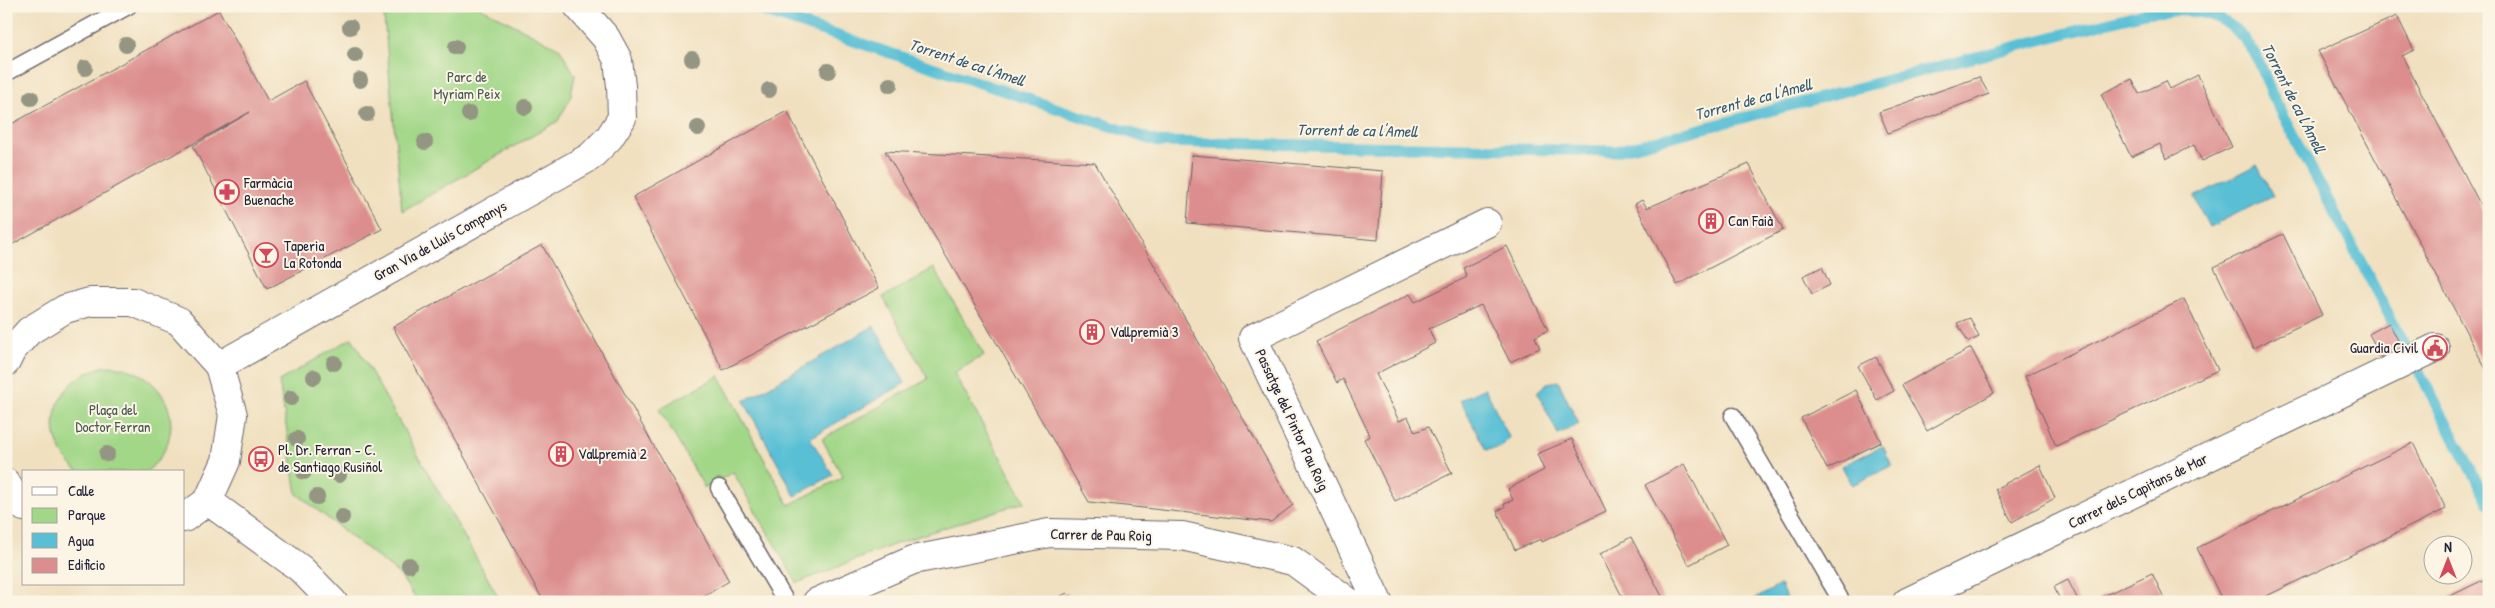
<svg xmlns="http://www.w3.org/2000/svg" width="2495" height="608" viewBox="0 0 2495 608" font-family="'Patrick Hand',sans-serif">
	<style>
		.green { fill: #a2d788; stroke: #627c62 }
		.water { fill: #58bfd5; stroke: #3d7088 }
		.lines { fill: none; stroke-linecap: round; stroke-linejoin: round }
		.stream { stroke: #58bfd5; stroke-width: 11 }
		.building { fill: #dc8e8e }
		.service-casing { stroke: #6a6469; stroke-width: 19 }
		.minor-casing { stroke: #6a6469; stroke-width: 30 }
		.tertiary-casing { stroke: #6a6469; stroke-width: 30 }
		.service { stroke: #fff; stroke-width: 16 }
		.minor { stroke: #fff; stroke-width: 28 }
		.tertiary { stroke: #fff; stroke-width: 28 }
		.tree { fill: #949583 }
		.labels { text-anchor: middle; stroke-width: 4; stroke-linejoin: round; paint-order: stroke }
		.park-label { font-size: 15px; fill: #485852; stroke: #fcf5e5 }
		.poi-label { font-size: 15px; fill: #22223b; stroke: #fcf5e5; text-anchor: start }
		.street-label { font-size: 15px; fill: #22223b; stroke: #fcf5e5 }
		.water-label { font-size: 16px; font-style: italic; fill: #355971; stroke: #fcf5e5 }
	</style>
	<rect width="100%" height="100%" fill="#fcf5e5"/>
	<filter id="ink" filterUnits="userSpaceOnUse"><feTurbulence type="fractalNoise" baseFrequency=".02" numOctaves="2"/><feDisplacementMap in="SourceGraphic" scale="10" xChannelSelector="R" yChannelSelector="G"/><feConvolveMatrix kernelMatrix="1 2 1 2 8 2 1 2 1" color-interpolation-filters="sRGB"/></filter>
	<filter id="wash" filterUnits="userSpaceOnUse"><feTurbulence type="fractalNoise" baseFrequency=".0096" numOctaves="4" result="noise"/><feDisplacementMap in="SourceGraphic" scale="20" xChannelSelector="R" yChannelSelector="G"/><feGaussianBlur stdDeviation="1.12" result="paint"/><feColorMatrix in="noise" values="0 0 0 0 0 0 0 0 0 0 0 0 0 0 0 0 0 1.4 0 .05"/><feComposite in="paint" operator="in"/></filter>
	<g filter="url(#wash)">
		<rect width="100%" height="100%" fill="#f0e0bf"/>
		<path class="green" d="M383 6H478L560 49 575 75 570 99 558 121 402 211Z
			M934 268 984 355 954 373 1025 502 903 541 797 583 733 472 705 488 659 409 719 376 789 505 843 477 822 439 928 379 883 297Z
			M352 338 501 602H418L399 574 297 494 279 381Z
			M106 366C166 366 195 433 146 472H79C35 436 53 378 106 366Z"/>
		<path class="water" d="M2257 165 2273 196 2209 227 2194 197Z
			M874 326 905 383 810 438 833 475 795 496 744 401Z
			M1558 381 1579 424 1558 434 1537 392 1547 383Z
			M1485 388 1509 437C1499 451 1502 447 1486 450L1460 400Z
			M1883 446 1892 466 1852 485 1842 466Z
			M1780 585 1788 602H1750Z"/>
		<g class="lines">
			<path class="stream" d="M748 6 1158 142 1616 151 2144 13C2188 9 2221 6 2249 45 2260 58 2265 79 2272 94L2489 504"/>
		</g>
		<g id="blocks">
			<path class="building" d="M219 10 268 101 304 81 382 229 267 289 193 146 250 112 6 248V127Z
				M2397 16 2414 50 2402 56 2489 221V375L2318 51Z
				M2198 75 2232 147 2202 161 2194 145 2166 159 2160 144 2131 157 2101 94 2132 79 2139 94 2166 81 2170 89Z
				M1979 77 1989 94 1888 133 1879 112Z
				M787 111 879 288 723 370 633 197Z
				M885 151 1095 163 1293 505 1271 522 1089 502Z
				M1192 155 1383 171 1378 240 1187 223Z
				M1749 164 1783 230 1677 285 1635 204 1642 200 1647 208Z
				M2283 234 2322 315 2253 348 2214 267Z
				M542 245 729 581 695 602H544L393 327Z
				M1507 246 1548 330 1535 337 1540 348 1510 362 1481 305 1429 329 1435 343 1376 374 1399 421 1408 417 1415 432 1428 427 1452 473 1395 501 1364 439 1370 436 1343 379 1337 383 1316 341 1410 294 1415 302 1467 277 1463 268Z
				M1822 267 1830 285 1812 294 1803 276Z
				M2184 299 2218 370 2056 446 2025 376Z
				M1970 318 1979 337 1968 342 1957 323Z
				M2389 323 2402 348 2382 358 2369 334Z
				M1971 348 1994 393 1927 431 1902 385Z
				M1876 357 1894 391 1877 400 1858 366Z
				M1856 390 1881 442 1827 469 1801 418Z
				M1572 439 1606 511 1542 542 1541 539 1515 550 1497 511 1505 507 1504 504 1513 500 1508 489 1544 470 1537 454Z
				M2413 443 2446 509 2254 602H2223L2197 548Z
				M1684 464 1727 545 1689 565 1645 485Z
				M2040 465 2055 498 2012 522 1995 489Z
				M1631 537 1665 602H1625L1600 554Z
				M2152 573 2166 602H2101L2099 598Z
				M2068 580 2079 602H2061L2054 587Z
				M2483 580 2489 592V602H2438Z
				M1067 593 1072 602H1050Z"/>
		</g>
	</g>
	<g filter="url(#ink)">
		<use href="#blocks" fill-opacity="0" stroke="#6a6469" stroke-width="1"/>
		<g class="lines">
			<defs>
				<path id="service" d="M6 73 128 6
					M1733 416 1842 602
					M719 488 786 602"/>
				<path id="minor" d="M219 366 590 157 609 138 622 118 621 86 618 60 606 38 578 6
					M817 602 913 560 1049 533 1182 536 1293 561 1349 602
					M1378 602 1253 338 1487 223
					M1907 602 2435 348"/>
				<path id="tertiary" d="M6 362 12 350 29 331 65 309 90 302H133L179 321 219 366 233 415 226 461 208 501 184 518
					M6 483 18 502 24 507
					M208 501 301 569 333 602"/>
			</defs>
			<use href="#service" class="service-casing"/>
			<use href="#minor" class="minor-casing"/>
			<use href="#tertiary" class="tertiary-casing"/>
			<use href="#service" class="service"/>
			<use href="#minor" class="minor"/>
			<use href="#tertiary" class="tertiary"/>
		</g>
		<g class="tree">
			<circle cx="350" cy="27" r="8"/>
			<circle cx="126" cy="45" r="8"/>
			<circle cx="456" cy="47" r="8"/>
			<circle cx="355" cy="55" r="8"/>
			<circle cx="692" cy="59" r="8"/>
			<circle cx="85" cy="68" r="8"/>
			<circle cx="828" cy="71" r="8"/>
			<circle cx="360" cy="80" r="8"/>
			<circle cx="890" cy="85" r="8"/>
			<circle cx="769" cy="90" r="8"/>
			<circle cx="31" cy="98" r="8"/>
			<circle cx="525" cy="107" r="8"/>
			<circle cx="367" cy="114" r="8"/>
			<circle cx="469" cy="114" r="8"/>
			<circle cx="698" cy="128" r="8"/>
			<circle cx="425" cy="142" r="8"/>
			<circle cx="334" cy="363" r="8"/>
			<circle cx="314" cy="377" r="8"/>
			<circle cx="291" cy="398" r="8"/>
			<circle cx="297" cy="439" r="8"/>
			<circle cx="107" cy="454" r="8"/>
			<circle cx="304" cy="472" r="8"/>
			<circle cx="339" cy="475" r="8"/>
			<circle cx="317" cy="497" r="8"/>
			<circle cx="342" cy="517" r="8"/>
			<circle cx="409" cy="565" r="8"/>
		</g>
	</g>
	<defs>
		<symbol id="pharmacy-ring" viewBox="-11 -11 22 22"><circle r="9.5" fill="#fcf5e5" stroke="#d1495b" stroke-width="1.5"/><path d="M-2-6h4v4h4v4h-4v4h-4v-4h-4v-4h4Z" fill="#d1495b"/></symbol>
		<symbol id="building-ring" viewBox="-11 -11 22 22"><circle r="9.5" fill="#fcf5e5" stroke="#d1495b" stroke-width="1.5"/><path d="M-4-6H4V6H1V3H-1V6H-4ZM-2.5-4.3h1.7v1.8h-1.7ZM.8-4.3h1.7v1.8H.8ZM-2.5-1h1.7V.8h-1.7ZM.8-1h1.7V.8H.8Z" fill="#d1495b"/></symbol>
		<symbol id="bar-ring" viewBox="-11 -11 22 22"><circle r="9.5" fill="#fcf5e5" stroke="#d1495b" stroke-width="1.5"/><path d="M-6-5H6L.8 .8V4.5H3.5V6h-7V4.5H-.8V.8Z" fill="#d1495b"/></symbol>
		<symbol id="civic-ring" viewBox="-11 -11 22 22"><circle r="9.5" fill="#fcf5e5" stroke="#d1495b" stroke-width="1.5"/><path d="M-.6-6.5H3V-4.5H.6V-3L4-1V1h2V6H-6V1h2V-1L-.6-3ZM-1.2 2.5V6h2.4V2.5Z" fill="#d1495b"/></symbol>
		<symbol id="bus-ring" viewBox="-11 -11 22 22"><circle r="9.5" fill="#fcf5e5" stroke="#d1495b" stroke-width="1.5"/><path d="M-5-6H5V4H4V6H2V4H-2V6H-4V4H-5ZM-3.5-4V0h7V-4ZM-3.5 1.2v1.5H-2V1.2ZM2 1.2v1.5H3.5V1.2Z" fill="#d1495b"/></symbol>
	</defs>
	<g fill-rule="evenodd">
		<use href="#pharmacy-ring" x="213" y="178" width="28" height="28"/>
		<use href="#building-ring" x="1697" y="207" width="28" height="28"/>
		<use href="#bar-ring" x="252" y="241" width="28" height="28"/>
		<use href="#building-ring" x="1078" y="318" width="28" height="28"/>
		<use href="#civic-ring" x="2421" y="334" width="28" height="28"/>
		<use href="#building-ring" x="547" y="440" width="28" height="28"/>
		<use href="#bus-ring" x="247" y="445" width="28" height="28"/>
	</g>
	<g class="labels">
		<g class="park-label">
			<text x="467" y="82">Parc de<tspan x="467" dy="17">Myriam Peix</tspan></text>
			<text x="113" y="415">Plaça del<tspan x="113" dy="17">Doctor Ferran</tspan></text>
		</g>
		<g class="poi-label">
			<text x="244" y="188">Farmàcia<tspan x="244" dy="17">Buenache</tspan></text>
			<text x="1728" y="226">Can Faià</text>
			<text x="284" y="251">Taperia<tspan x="284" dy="17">La Rotonda</tspan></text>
			<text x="1110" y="337">Vallpremià 3</text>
			<text x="2418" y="353" text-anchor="end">Guardia Civil</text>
			<text x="278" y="455">Pl. Dr. Ferran - C.<tspan x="278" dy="17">de Santiago Rusiñol</tspan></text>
			<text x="578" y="459">Vallpremià 2</text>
		</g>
		<g class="street-label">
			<text transform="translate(440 241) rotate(-29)" y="5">Gran Via de Lluís Companys</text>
			<text transform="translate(1292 420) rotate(65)" y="5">Passatge del Pintor Pau Roig</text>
			<text transform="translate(2138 491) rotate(-26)" y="5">Carrer dels Capitans de Mar</text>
			<text transform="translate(1101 535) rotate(1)" y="5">Carrer de Pau Roig</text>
		</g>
		<g class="water-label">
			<text transform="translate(967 62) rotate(18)" y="6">Torrent de ca l'Amell</text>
			<text transform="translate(2294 98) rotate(63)" y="6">Torrent de ca l'Amell</text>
			<text transform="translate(1753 99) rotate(-15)" y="6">Torrent de ca l'Amell</text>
			<text transform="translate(1357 130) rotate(1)" y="6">Torrent de ca l'Amell</text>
		</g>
	</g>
	<rect width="2495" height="608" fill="none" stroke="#fcf5e5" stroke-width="25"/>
	<rect x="22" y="470" width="162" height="115" fill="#fcf5e5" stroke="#a5a1a1"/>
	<rect x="32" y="487" width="25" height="8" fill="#ffffff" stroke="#a5a1a1"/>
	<text x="68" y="496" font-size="15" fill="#22223b">Calle</text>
	<rect x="32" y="508" width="25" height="15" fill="#a2d788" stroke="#a5a1a1"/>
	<text x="68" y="520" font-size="15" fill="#22223b">Parque</text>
	<rect x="32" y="533" width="25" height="15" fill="#58bfd5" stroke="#a5a1a1"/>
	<text x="68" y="546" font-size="15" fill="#22223b">Agua</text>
	<rect x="32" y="558" width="25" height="15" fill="#dc8e8e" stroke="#a5a1a1"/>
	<text x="68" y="570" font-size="15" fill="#22223b">Edificio</text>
	<g transform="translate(2448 560)"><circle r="24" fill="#fcf5e5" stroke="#a5a1a1"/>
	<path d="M0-4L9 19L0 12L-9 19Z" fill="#d1495b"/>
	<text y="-8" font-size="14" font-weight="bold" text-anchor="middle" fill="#22223b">N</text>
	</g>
</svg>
